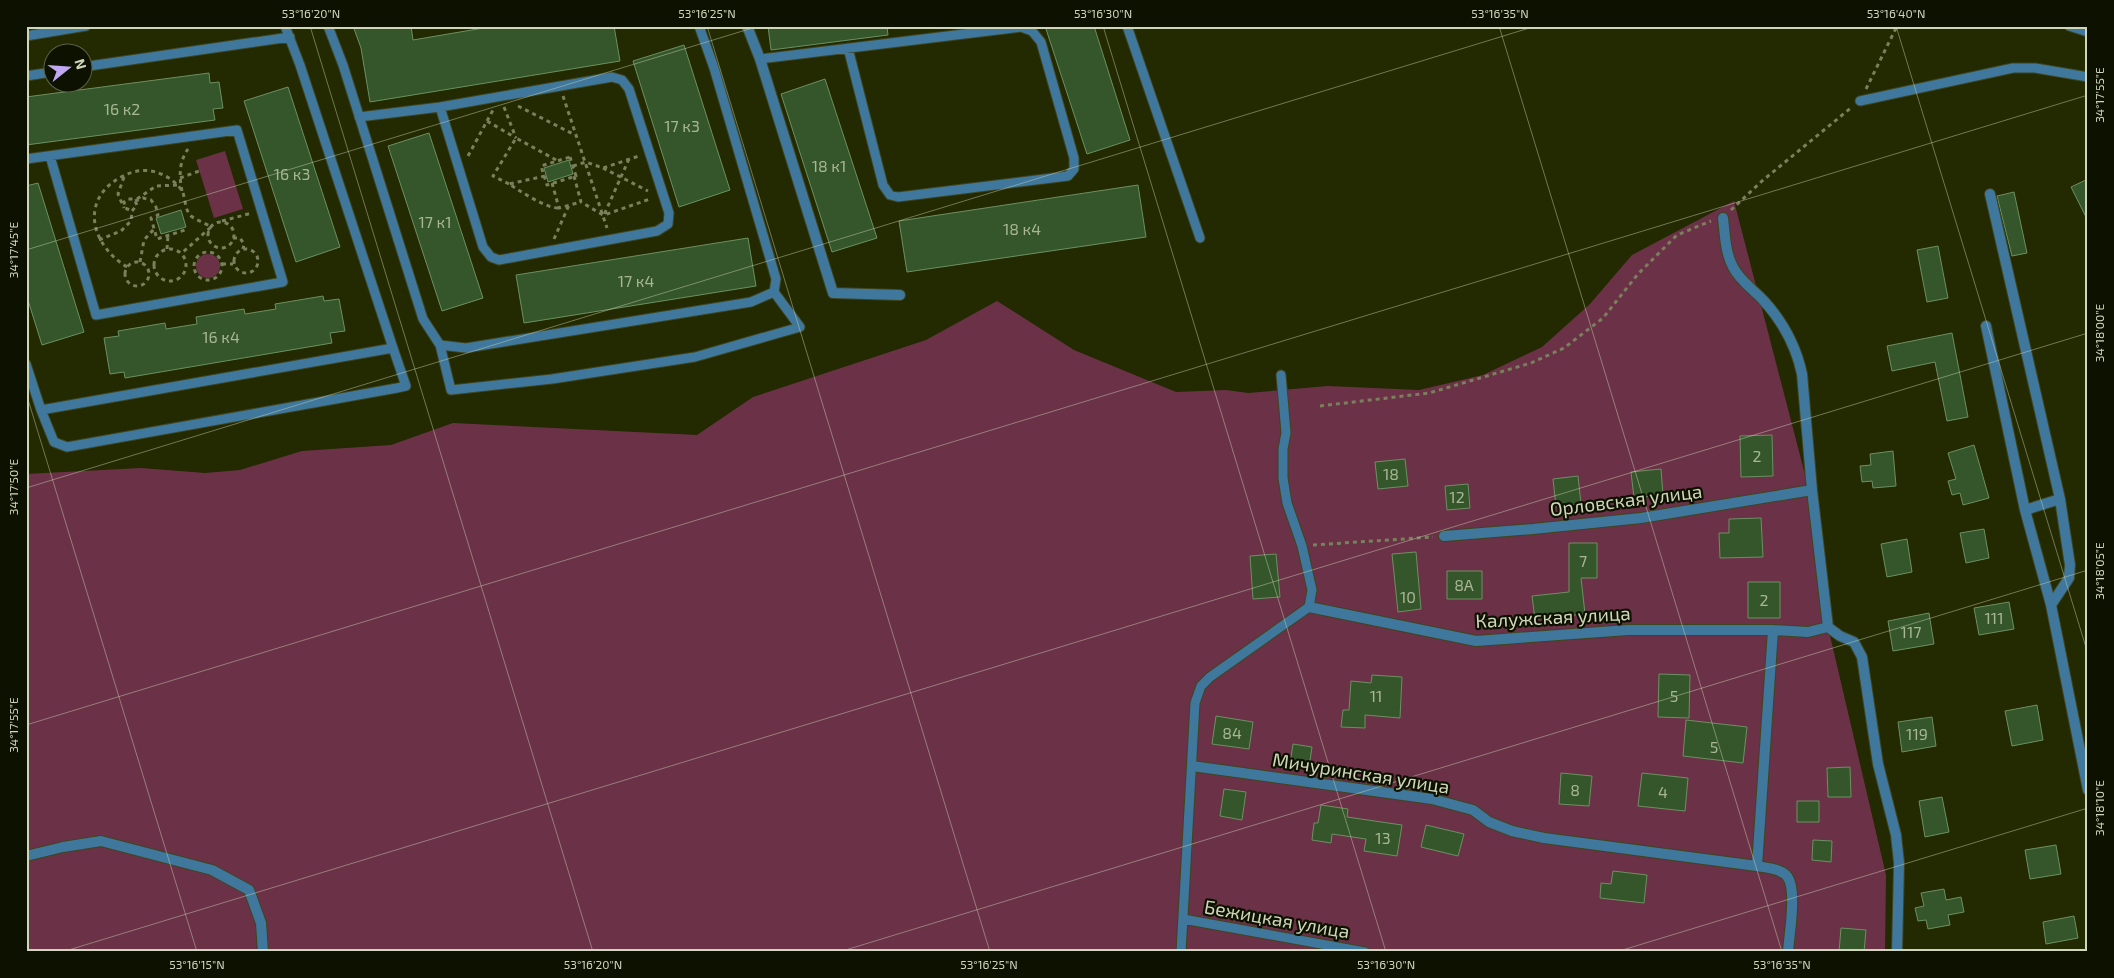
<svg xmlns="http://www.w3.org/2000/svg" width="2114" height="978" viewBox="0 0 2114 978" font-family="'Exo 2',sans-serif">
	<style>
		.green { fill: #6b3247 }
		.building { fill: #35562b; stroke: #6c9062 }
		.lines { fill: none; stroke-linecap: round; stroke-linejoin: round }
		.service-casing { stroke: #3f451e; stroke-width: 11 }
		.minor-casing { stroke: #3f451e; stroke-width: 12 }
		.path { stroke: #79805d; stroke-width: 3; stroke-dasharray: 4 4; stroke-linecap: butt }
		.service { stroke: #3f789c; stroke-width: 9 }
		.minor { stroke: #3f789c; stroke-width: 10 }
		.ticks { fill: none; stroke: #cfd6ba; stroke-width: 1; stroke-opacity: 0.45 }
		.labels { text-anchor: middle; stroke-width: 4.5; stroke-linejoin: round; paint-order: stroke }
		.number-label { font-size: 16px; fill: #a8b696 }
		.street-label { font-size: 19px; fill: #cfd6ba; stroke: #0d1100 }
		.neatline { fill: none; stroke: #cfd6ba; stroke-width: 2 }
		.ticks-label { font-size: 12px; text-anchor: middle; fill: #cfd6ba }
	</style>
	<rect width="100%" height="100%" fill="#232900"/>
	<path class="green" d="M225 151 243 209 214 218 196 160Z
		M1734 201 1809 490 1828 627 1886 875 1885 952H26V474L141 468 205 473 240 470 302 451 391 445 453 423 697 435 753 397 926 340 997 301 1074 350 1176 392 1226 390 1248 393 1328 386 1419 390 1483 375 1542 347 1590 304 1632 255Z
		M196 266a12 12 0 1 1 24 0a12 12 0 1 1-24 0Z"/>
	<path class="building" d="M353 26H411L413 40 495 26H614L620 61 370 102 361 48Z
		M768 26H887L888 35 771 50Z
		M1045 26H1094L1130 140 1087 154Z
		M684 45 730 190 679 207 633 61Z
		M209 73 210 83 219 82 223 108 213 109 215 120 26 145V97Z
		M825 79 877 238 832 252 781 94Z
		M288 87 340 247 296 262 244 101Z
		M429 133 483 298 442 311 388 146Z
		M569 160 573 174 548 182 544 168Z
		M2088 179V221L2071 187Z
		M38 183 84 332 42 345 26 294V186Z
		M1138 185 1146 237 907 272 899 221Z
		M2014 192 2027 253 2012 256 1997 196Z
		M181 210 186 227 161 234 156 218Z
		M748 238 756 286 524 323 516 275Z
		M1938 246 1948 298 1927 302 1917 250Z
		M323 296 324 301 339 299 345 331 330 333 332 343 125 378 124 372 110 374 104 338 119 336 118 331 165 323 166 329 197 324 196 317 244 309 245 314 276 309 275 304Z
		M1952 333 1968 417 1947 421 1935 362 1892 371 1887 346Z
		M1772 435 1773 476 1741 477 1740 436Z
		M1974 445 1989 498 1963 505 1960 493 1952 495 1948 481 1956 479 1948 453Z
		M1893 451 1896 486 1873 488 1872 481 1862 482 1860 466 1871 465 1870 454Z
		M1405 459 1408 486 1378 489 1375 462Z
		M1661 469 1663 495 1634 498 1631 472Z
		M1578 476 1581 504 1556 506 1553 479Z
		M1468 484 1470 508 1447 510 1445 486Z
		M1761 518 1763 557 1720 558 1719 533H1729V519Z
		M1984 529 1989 558 1966 563 1960 533Z
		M1907 539 1912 572 1887 577 1881 544Z
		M1569 543H1597V578H1581L1585 614 1535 619 1532 596 1569 592Z
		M1416 552 1421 609 1398 612 1392 554Z
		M1276 554 1280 597 1253 599 1250 556Z
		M1447 571H1482V599H1447Z
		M1748 582H1780V618H1748Z
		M2009 602 2014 629 1979 635 1974 608Z
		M1929 613 1934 644 1893 651 1888 621Z
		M1659 674 1690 675 1689 718 1658 717Z
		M1372 675 1402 677 1400 718 1365 715V728L1341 727 1343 710H1349L1351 681 1371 683Z
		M2037 705 2043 740 2012 746 2005 711Z
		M1216 716 1253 722 1249 749 1212 744Z
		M1932 717 1936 746 1902 752 1898 722Z
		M1686 720 1747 727 1743 763 1683 756Z
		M1293 744 1312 747 1309 767 1290 764Z
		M1850 767 1851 797H1828L1827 768Z
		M1561 773 1592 776 1589 806 1559 804Z
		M1642 773 1688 778 1685 811 1638 806Z
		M1224 789 1246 792 1242 820 1220 816Z
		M1942 797 1949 832 1925 837 1919 801Z
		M1797 801H1819V822H1797Z
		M1321 805 1348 809 1347 817 1402 825 1397 856 1364 851 1366 839 1332 834 1331 843 1312 840 1314 823H1318Z
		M1426 825 1464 834 1458 856 1421 847Z
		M1813 840 1832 841 1831 862 1812 860Z
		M2056 845 2061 874 2030 879 2025 850Z
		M1613 871 1647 875 1644 903 1600 898 1601 883 1611 884Z
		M1944 889 1946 900 1961 897 1964 912 1948 915 1950 925 1928 929 1926 920 1918 921 1915 908 1924 906 1921 893Z
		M2074 916 2078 938 2046 944 2043 922Z
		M1841 928 1866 930 1864 952H1839Z"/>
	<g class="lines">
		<defs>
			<path id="service" d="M328 26 343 65 423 319 440 345 466 348 751 302 774 292
				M1127 26 1200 238
				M2069 26 2088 32
				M26 36 86 26
				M760 59 1021 27 1032 31 1041 42 1074 158V169L1068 176 898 197 890 195 883 185 848 48
				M82 67 290 37
				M26 76 52 72
				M1860 101 2013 68H2035L2088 77
				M359 117 440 107 612 77 622 80 629 89 669 213 668 224 657 231 499 260 491 257 483 247 440 107
				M26 159 237 130 283 282 96 315 50 156
				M440 345 451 390 552 379 695 357 800 327 774 292 776 279 714 68 699 26
				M26 364 41 410 393 348 300 65 285 26
				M41 410 54 442 67 447 397 388 406 386 393 348
				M1183 919 1365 952
				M1181 952 1195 703 1201 686 1210 677 1309 607 1312 590 1302 546 1287 503 1283 478V449L1286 433 1281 375"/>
			<path id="minor" d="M747 26 760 59 833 293 900 295
				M1990 194 2060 499
				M1723 218C1725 234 1725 252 1733 267 1740 281 1753 289 1764 301 1783 322 1796 346 1802 374L1812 490 1828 627
				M1986 326 2025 510
				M1444 536 1533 529 1641 518 1812 490
				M2051 605 2069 578 2070 565 2060 499 2025 510 2051 605 2088 790
				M1309 607 1476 641 1628 630H1773L1808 632 1828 627 1840 636 1854 642 1862 657 1878 764 1896 835 1899 863 1897 952
				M1773 630 1757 866C1767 868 1778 868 1786 875 1798 887 1789 935 1788 952
				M1192 766 1432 799 1473 810 1489 822 1512 831 1544 838 1757 866
				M26 856 63 847 101 841 212 870 249 890 261 923 263 952"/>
		</defs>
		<use href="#service" class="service-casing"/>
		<use href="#minor" class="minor-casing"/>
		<path class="path" d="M1866 89 1897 26
			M563 96 607 228
			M518 106 577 136
			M504 107 516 138
			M487 121 493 110
			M468 156 487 121 516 138
			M570 157 576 176 547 185 541 166Z
			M629 159 604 215 650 199V197
			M573 166 586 162 603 168 639 156
			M603 168 648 191
			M545 176 509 184C520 191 547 209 559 208
			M574 176 581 202 603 215
			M124 177 118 194 124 208
			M180 178 202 170
			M552 183 559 208 581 202
			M509 184 493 176 516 138 558 161
			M182 191C179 176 179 162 188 149
			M137 199 156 186 177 185
			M135 201 143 198 151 200 156 207 158 215 151 218 157 239 185 230
			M1731 210 1762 181 1852 107
			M222 221 252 213
			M208 235a13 13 0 1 1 26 0a13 13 0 1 1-26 0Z
			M233 238H240L244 244 243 249
			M554 239 569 205
			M99 240 121 231 131 221 132 211 137 205 134 199H128L124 202 125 208 132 211
			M234 261a12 12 0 1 1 24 0a12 12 0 1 1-24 0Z
			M154 265a16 16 0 1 1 32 0a16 16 0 1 1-32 0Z
			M167 249 168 235
			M194 266a14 14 0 1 1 28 0a14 14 0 1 1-28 0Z
			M125 274a12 12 0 1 1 24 0a12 12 0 1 1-24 0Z
			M140 262 144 240 154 229
			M222 264H233
			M127 267C91 245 79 200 121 177 134 170 148 168 161 174 169 177 178 184 182 191 186 198 184 209 191 216 196 220 205 223 211 227L182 253
			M1320 406 1429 393 1531 363 1564 348 1603 318 1638 274 1677 235 1711 221
			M1313 545 1433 537"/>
		<use href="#service" class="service"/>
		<use href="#minor" class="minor"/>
	</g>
	<path class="ticks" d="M310 26 593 952M707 26 990 952M1103 26 1386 952M1499 26 1782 952M1896 26 2088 654M26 250 759 26M26 393 197 952M26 488 1536 26M26 725 2088 95M62 952 2088 333M839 952 2088 570M1616 952 2088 808"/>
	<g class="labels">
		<g class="number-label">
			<text x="122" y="115">16 к2</text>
			<text x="682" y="132">17 к3</text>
			<text x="829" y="172">18 к1</text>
			<text x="292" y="180">16 к3</text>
			<text x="435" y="228">17 к1</text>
			<text x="1022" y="235">18 к4</text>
			<text x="636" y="287">17 к4</text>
			<text x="221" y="343">16 к4</text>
			<text x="1757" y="462">2</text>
			<text x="1391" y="480">18</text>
			<text x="1457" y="503">12</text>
			<text x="1583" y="567">7</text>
			<text x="1464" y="591">8А</text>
			<text x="1408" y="603">10</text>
			<text x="1764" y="606">2</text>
			<text x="1994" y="624">111</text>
			<text x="1911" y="638">117</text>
			<text x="1376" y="702">11</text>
			<text x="1674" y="702">5</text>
			<text x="1232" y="739">84</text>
			<text x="1917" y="740">119</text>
			<text x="1714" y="753">5</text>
			<text x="1575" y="796">8</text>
			<text x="1663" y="798">4</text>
			<text x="1383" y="844">13</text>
		</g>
		<g class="street-label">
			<text transform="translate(1626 500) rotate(-7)" y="7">Орловская улица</text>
			<text transform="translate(1553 617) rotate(-3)" y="7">Калужская улица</text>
			<text transform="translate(1361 773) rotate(9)" y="7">Мичуринская улица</text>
			<text transform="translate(1277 919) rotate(10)" y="7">Бежицкая улица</text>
		</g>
	</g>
	<rect width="2114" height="978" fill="none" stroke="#0d1100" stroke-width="55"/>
	<g transform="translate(68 68) rotate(73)"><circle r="24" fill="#0d1100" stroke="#5b604a"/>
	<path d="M0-4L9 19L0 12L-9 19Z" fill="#c0a8f3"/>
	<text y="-8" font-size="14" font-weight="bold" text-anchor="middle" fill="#cfd6ba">N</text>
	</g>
	<rect x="28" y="28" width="2058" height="922" class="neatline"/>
	<g class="ticks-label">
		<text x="311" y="18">53°16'20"N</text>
		<text x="707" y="18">53°16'25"N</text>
		<text x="1103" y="18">53°16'30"N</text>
		<text x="1500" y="18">53°16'35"N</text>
		<text x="1896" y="18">53°16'40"N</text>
		<text transform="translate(2100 95) rotate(-90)" y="4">34°17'55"E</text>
		<text transform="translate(14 250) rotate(-90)" y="4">34°17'45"E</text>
		<text transform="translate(2100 333) rotate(-90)" y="4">34°18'00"E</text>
		<text transform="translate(14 487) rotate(-90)" y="4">34°17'50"E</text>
		<text transform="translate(2100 571) rotate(-90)" y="4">34°18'05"E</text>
		<text transform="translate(14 725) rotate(-90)" y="4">34°17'55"E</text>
		<text transform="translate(2100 808) rotate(-90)" y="4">34°18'10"E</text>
		<text x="197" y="969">53°16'15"N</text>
		<text x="593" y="969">53°16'20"N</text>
		<text x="989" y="969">53°16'25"N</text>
		<text x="1386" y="969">53°16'30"N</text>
		<text x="1782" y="969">53°16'35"N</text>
	</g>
</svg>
